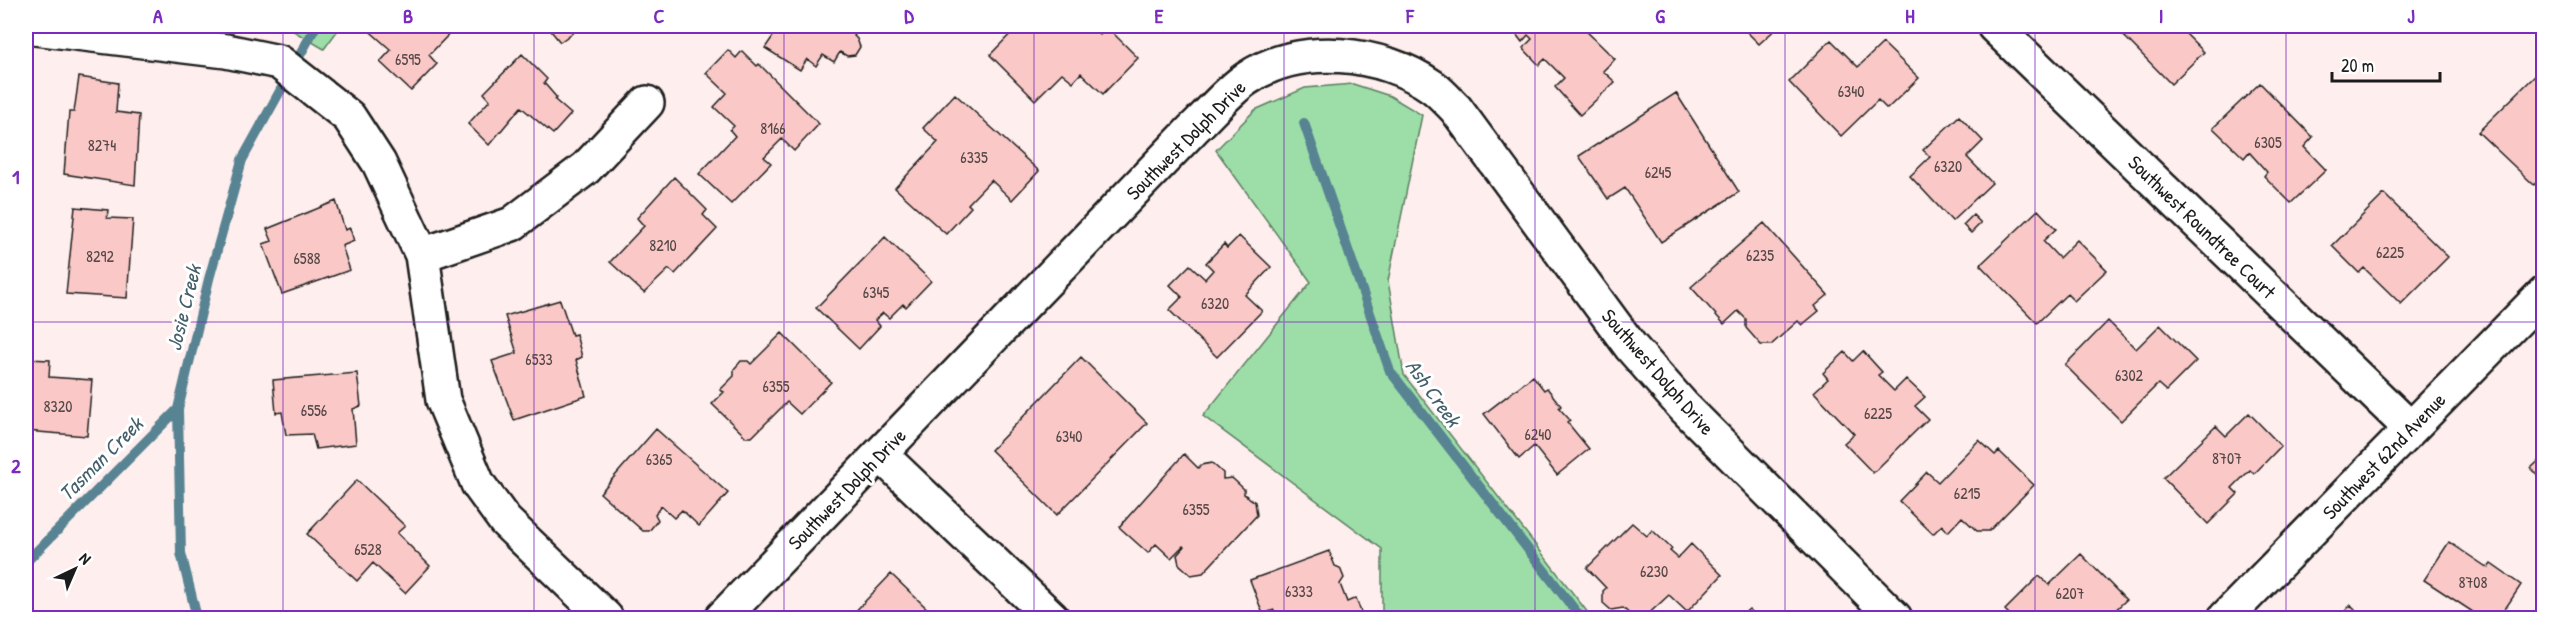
<svg xmlns="http://www.w3.org/2000/svg" width="2569" height="644" viewBox="0 0 2569 644" font-family="'Patrick Hand',sans-serif">
	<style>
		.green { fill: #9ddea8; stroke: #5c7d62; stroke-width: 1.5 }
		.lines { fill: none; stroke-linecap: round; stroke-linejoin: round }
		.stream { stroke: #588392; stroke-width: 10 }
		.building { fill: #fac9c7; stroke: #1c1c1c; stroke-width: 1.5 }
		.minor-casing { stroke: #1c1c1c; stroke-width: 38 }
		.minor { stroke: #fff; stroke-width: 33 }
		.grid { fill: none; stroke: #7b2cbf; stroke-width: 1.5; stroke-opacity: 0.55 }
		.labels { text-anchor: middle; stroke-width: 6; stroke-linejoin: round; paint-order: stroke }
		.number-label { font-size: 16px; fill: #544747 }
		.street-label { font-size: 20px; fill: #1c1c1c; stroke: #fff }
		.water-label { font-size: 21px; font-style: italic; fill: #44606b; stroke: #fff }
		.neatline { fill: none; stroke: #7b2cbf; stroke-width: 2 }
		.grid-label { font-size: 20px; text-anchor: middle; font-weight: bold; fill: #7b2cbf }
	</style>
	<rect width="100%" height="100%" fill="#feefee"/>
	<filter id="ink" filterUnits="userSpaceOnUse"><feTurbulence type="fractalNoise" baseFrequency=".0167" numOctaves="2"/><feDisplacementMap in="SourceGraphic" scale="12" xChannelSelector="R" yChannelSelector="G"/><feConvolveMatrix kernelMatrix="1 2 1 2 8 2 1 2 1" color-interpolation-filters="sRGB"/></filter>
	<g filter="url(#ink)">
		<path class="green" d="M285 26H341L324 49Z
			M1353 84 1390 96 1422 115 1388 281 1404 375 1592 618H1382V549L1203 416 1311 282 1216 150 1255 110 1305 88Z"/>
		<g class="lines">
			<path class="stream" d="M1304 123 1390 371 1581 618
				M26 562 178 409
				M197 618 181 553 178 409 209 279 242 160 316 26"/>
		</g>
		<path class="building" d="M364 26H448L453 30 429 55 437 64 411 91 380 62 391 50Z
			M547 26H582L560 42Z
			M780 26H861L854 36 857 39 860 47 855 55 847 56 840 52 834 62 823 55 816 66 807 59 800 70 765 48Z
			M1018 26H1090L1100 35 1107 27 1138 58 1103 94 1081 73 1073 82 1062 73 1035 100 990 55Z
			M1511 26H1581L1615 59 1603 71 1615 82 1580 115 1555 87 1564 78 1545 59 1539 65 1523 48 1532 39 1528 35 1522 42 1512 29 1514 28Z
			M1741 26H1779L1759 44Z
			M2122 26H2178L2204 52 2171 84 2118 30Z
			M1831 40 1858 67 1883 43 1919 78 1887 109 1878 100 1841 136 1789 82Z
			M728 50 736 58 742 51 757 66 759 64 819 124 794 151 782 139 764 157 771 163 731 204 699 174 735 136 730 130 734 126 714 107 727 93 706 73Z
			M522 54 547 79 544 83 557 98 555 100 571 114 553 134 521 107 489 145 468 124 490 100 484 93Z
			M2538 73 2544 79V138L2542 139 2544 141V174L2534 185 2478 132Z
			M79 77 118 83 116 112 139 115 135 185 64 174 69 112H74Z
			M2260 83 2313 137 2304 147 2326 170 2291 203 2264 176 2267 172 2249 152 2244 158 2213 128Z
			M1676 93 1739 192 1661 242 1625 188 1608 199 1579 156Z
			M955 94 1039 171 1012 200 991 180 968 204 971 207 946 234 895 188 938 142 923 128Z
			M1959 116 1983 141 1967 157 1992 183 1952 221 1910 176 1930 157 1923 150Z
			M674 177 707 210 703 215 717 229 675 274 669 269 644 293 610 262 644 226 637 218Z
			M2384 194 2448 257 2401 304 2364 268 2359 273 2332 246Z
			M336 201 345 230 350 228 354 241 342 246 350 270 282 294 263 244 272 241 267 229Z
			M75 207 108 210 107 218 133 219 127 298 66 294Z
			M2038 210 2056 229 2043 241 2059 258 2077 240 2107 270 2074 301 2067 294 2037 323 1980 265Z
			M1973 215 1981 223 1971 233 1963 225Z
			M1764 223 1828 295 1815 306 1819 311 1802 325 1798 321 1771 345H1761L1746 328V319L1738 311 1724 324 1691 287Z
			M1239 236 1271 267 1245 295 1262 311 1217 357 1169 310 1182 297 1170 285 1190 265 1205 279 1213 270 1206 263 1224 244 1227 248Z
			M885 237 931 281 906 307 903 304 889 318 883 313 875 320 880 326 859 349 816 308Z
			M560 300 572 335 576 334 582 357 576 360 586 396 514 420 492 361 517 353 505 316Z
			M2108 321 2136 349 2160 325 2196 361 2166 391 2158 384 2121 421 2065 365Z
			M782 333 831 382 800 414 787 402 752 437H746L712 404 724 392 720 390 734 376V369L741 361H748L751 364Z
			M1863 351 1882 372 1878 375 1894 391 1906 379 1925 397 1915 406 1928 419 1873 473 1844 443 1854 434 1814 392 1828 379 1823 373 1845 352 1853 361Z
			M1081 357 1147 423 1057 515 991 450Z
			M26 359 50 360 49 377 92 380 87 436 26 431Z
			M357 373 361 406 353 409 356 444 316 449 312 434 286 435 282 412 276 413 273 380Z
			M1533 376 1544 390 1547 388 1561 406 1559 408 1570 420 1567 422 1589 449 1557 475 1534 446 1519 459 1484 414Z
			M2249 413 2281 446 2254 474 2250 470 2232 488 2238 494 2208 524 2163 478 2216 426 2226 436Z
			M656 429 728 493 699 526 682 510 674 518 661 506 655 514 658 520 649 531H643L600 493Z
			M1979 440 1995 455 1999 451 2034 485 1989 531H1977L1962 517 1948 532 1942 525 1933 534 1899 501 1927 472 1938 482Z
			M1184 454 1198 468 1201 465 1212 463 1223 473V479L1232 478 1244 489V494L1255 502 1257 515 1203 573 1191 575 1179 564 1177 555 1184 547 1183 546 1171 558 1156 544 1148 553 1119 527Z
			M2544 456V481L2531 468Z
			M357 480 405 526 397 533 430 566 405 593 373 563 357 581 307 534Z
			M1632 523 1647 536 1652 530 1672 549 1670 551 1678 558 1691 544 1722 575 1687 612 1669 595 1644 618H1634L1623 608 1611 610 1603 603V591L1606 588 1587 568Z
			M2449 542 2488 568 2491 564 2521 585 2499 618H2482L2424 580Z
			M1329 551 1335 566 1340 568 1344 578 1340 584 1347 602 1356 598 1363 618H1277L1274 610 1263 614 1250 580Z
			M2081 554 2126 600 2107 618H2013L2005 610 2039 576 2049 585Z
			M891 574 937 618H849Z
			M2351 605 2364 618H2338Z
			M1749 609 1759 618H1739Z"/>
		<g class="lines">
			<defs>
				<path id="minor" d="M1994 26 2410 428
					M26 27 226 51 279 62 349 117 379 163 422 255 443 400 478 484 505 521 606 618
					M422 255 512 224 586 168 647 103
					M880 454 1052 618
					M722 618 1193 129C1210 113 1227 92 1246 79 1299 42 1382 51 1433 87 1441 93 1449 102 1456 109L1631 347 1683 406 1895 618
					M2225 618 2544 293"/>
			</defs>
			<use href="#minor" class="minor-casing"/>
			<use href="#minor" class="minor"/>
		</g>
	</g>
	<path class="grid" d="M283 26V618M534 26V618M784 26V618M1034 26V618M1284 26V618M1535 26V618M1785 26V618M2035 26V618M2286 26V618M26 322H2544"/>
	<g class="labels">
		<g class="number-label">
			<text x="408" y="65">6595</text>
			<text x="1851" y="97">6340</text>
			<text x="773" y="134">8166</text>
			<text x="2268" y="148">6305</text>
			<text x="102" y="151">8274</text>
			<text x="974" y="163">6335</text>
			<text x="1948" y="172">6320</text>
			<text x="1658" y="178">6245</text>
			<text x="663" y="251">8210</text>
			<text x="2390" y="258">6225</text>
			<text x="1760" y="261">6235</text>
			<text x="100" y="262">8292</text>
			<text x="307" y="264">6588</text>
			<text x="876" y="298">6345</text>
			<text x="1215" y="309">6320</text>
			<text x="539" y="365">6533</text>
			<text x="2129" y="381">6302</text>
			<text x="776" y="392">6355</text>
			<text x="58" y="412">8320</text>
			<text x="314" y="416">6556</text>
			<text x="1878" y="419">6225</text>
			<text x="1538" y="440">6240</text>
			<text x="1069" y="442">6340</text>
			<text x="2227" y="464">8707</text>
			<text x="659" y="465">6365</text>
			<text x="1967" y="499">6215</text>
			<text x="1196" y="515">6355</text>
			<text x="368" y="555">6528</text>
			<text x="1654" y="577">6230</text>
			<text x="2473" y="588">8708</text>
			<text x="1299" y="597">6333</text>
			<text x="2070" y="599">6207</text>
		</g>
		<g class="street-label">
			<text transform="translate(1186 140) rotate(-45)" y="7">Southwest Dolph Drive</text>
			<text transform="translate(2202 227) rotate(44)" y="7">Southwest Roundtree Court</text>
			<text transform="translate(1658 372) rotate(49)" y="7">Southwest Dolph Drive</text>
			<text transform="translate(2384 456) rotate(-46)" y="7">Southwest 62nd Avenue</text>
			<text transform="translate(847 489) rotate(-46)" y="7">Southwest Dolph Drive</text>
		</g>
		<g class="water-label">
			<text transform="translate(184 308) rotate(-76)" y="7">Josie Creek</text>
			<text transform="translate(1433 393) rotate(54)" y="7">Ash Creek</text>
			<text transform="translate(101 459) rotate(-45)" y="7">Tasman Creek</text>
		</g>
	</g>
	<rect width="2569" height="644" fill="none" stroke="#fff" stroke-width="66"/>
	<g transform="translate(75 569) rotate(44)" stroke="#ffffff" stroke-width="4.5" paint-order="stroke">
	<path d="M0-4.5L10 22L0 15L-10 22Z" fill="#1c1c1c"/>
	<text y="-9" font-size="16" font-weight="bold" text-anchor="middle" fill="#1c1c1c">N</text>
	</g>
	<path d="M2332 72v9h108v-9" fill="none" stroke="#1c1c1c" stroke-width="3"/>
	<text x="2341" y="72" font-size="18" fill="#1c1c1c" stroke="#ffffff" stroke-width="4.5" paint-order="stroke">20 m</text>
	<rect x="33" y="33" width="2503" height="578" class="neatline"/>
	<g class="grid-label">
		<text x="158" y="23">A</text>
		<text x="408" y="23">B</text>
		<text x="659" y="23">C</text>
		<text x="909" y="23">D</text>
		<text x="1159" y="23">E</text>
		<text x="1410" y="23">F</text>
		<text x="1660" y="23">G</text>
		<text x="1910" y="23">H</text>
		<text x="2161" y="23">I</text>
		<text x="2411" y="23">J</text>
		<text x="16" y="184">1</text>
		<text x="16" y="473">2</text>
	</g>
</svg>
